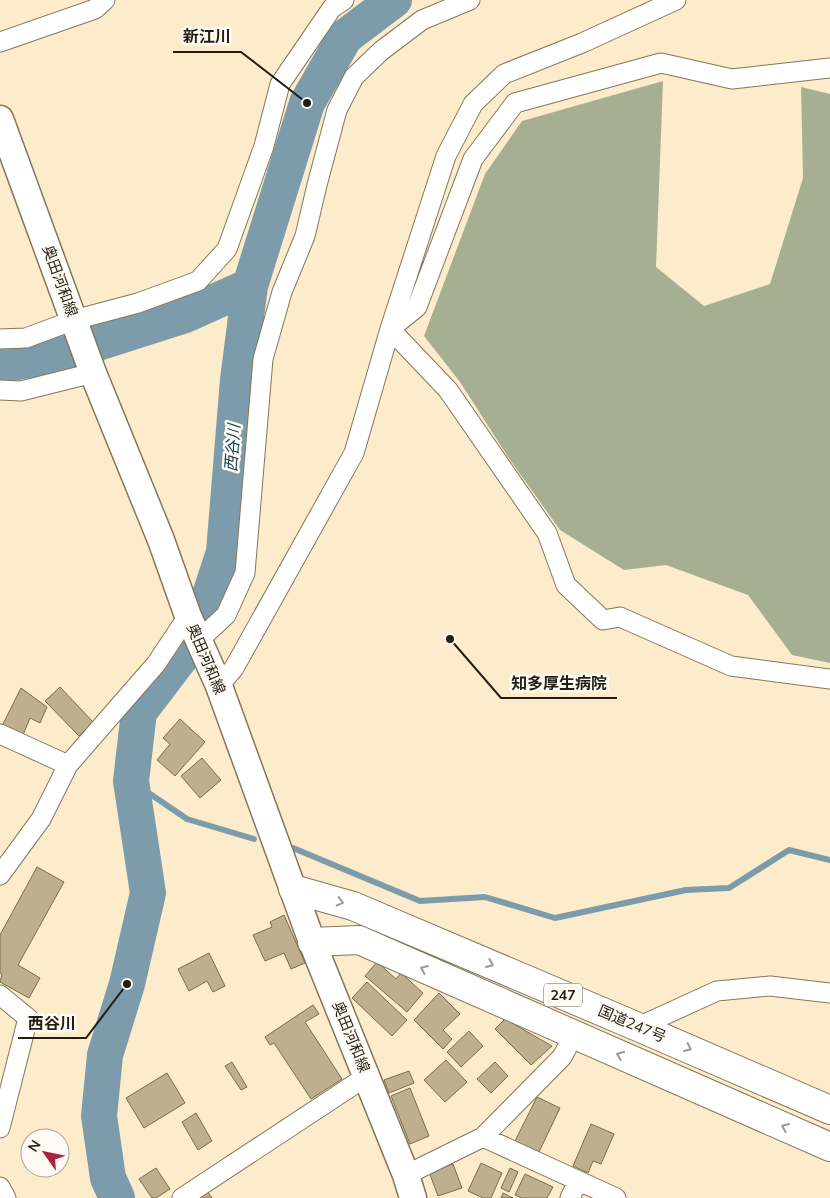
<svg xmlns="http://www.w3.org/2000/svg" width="830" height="1198" viewBox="0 0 830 1198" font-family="Mulish,'Noto Sans JP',sans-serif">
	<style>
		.forest { fill: #a6af91 }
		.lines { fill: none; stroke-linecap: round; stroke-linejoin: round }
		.stream { stroke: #7c9cab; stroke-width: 6 }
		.river { stroke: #7c9cab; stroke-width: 36 }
		.building { fill: #beaf8f; stroke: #7a6c4e }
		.minor-casing { stroke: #847758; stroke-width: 21 }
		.secondary-casing { stroke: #847758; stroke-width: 29 }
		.trunk-casing { stroke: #847758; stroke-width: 30 }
		.minor { stroke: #fff; stroke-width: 19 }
		.secondary { stroke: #fff; stroke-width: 26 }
		.trunk { stroke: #fff; stroke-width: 28 }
		.oneway { stroke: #9c9a94 }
		.labels { text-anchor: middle; stroke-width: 5; stroke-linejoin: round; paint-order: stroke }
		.shield { fill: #fefbf4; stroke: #656056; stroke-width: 1 }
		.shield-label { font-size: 14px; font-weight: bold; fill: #241e12 }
		.street-label { font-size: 15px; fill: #241e12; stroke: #fefbf4 }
		.water-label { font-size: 16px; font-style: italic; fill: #144254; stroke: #fefbf4 }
		.leader { fill: none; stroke: #241e12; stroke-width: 2 }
		.callout-dot { fill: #241e12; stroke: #fefbf4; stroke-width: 2 }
		.callout-label { font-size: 16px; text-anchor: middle; font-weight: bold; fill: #241e12; stroke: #fefbf4; stroke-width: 5; stroke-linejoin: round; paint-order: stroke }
	</style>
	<rect width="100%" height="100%" fill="#fceccb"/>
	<path class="forest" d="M663 81 656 267 704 306 770 284 803 178 801 87 830 94V663L792 655 748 595 666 565 624 570 560 530 508 457 460 382 424 336 485 174 522 121Z"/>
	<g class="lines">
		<path class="stream" d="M131 781 187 819 254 839
			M293 848 420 901 485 897 555 918 686 890 729 888 789 850 830 860"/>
		<path class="river" d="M0 365 63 354 185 315 250 286
			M206 607 224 552 238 380 250 286 307 103 345 37 394 0
			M117 1198 108 1178 99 1116 105 1055 127 984 148 893 131 781 139 712 181 657"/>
	</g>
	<path class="building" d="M60 687 93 722 79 736 45 701Z
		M21 688 47 707 40 723 30 718 23 735 2 726Z
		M180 719 205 742 175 776 157 760 170 744 163 738Z
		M202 758 221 780 200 798 181 776Z
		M37 867 64 882 18 965 40 978 29 998 0 982 2 974 0 973V935Z
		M284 915 305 963 291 969 284 953 265 961 253 935 272 927 270 922Z
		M209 953 225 986 213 992 207 981 189 991 178 969Z
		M377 962 396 979 401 973 423 993 407 1012 365 976Z
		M367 982 407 1020 392 1036 352 998Z
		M439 993 460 1014 443 1030 452 1039 443 1049 414 1020Z
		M313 1005 319 1014 305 1022 342 1079 311 1099 274 1043 270 1045 265 1037Z
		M505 1019 552 1046 531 1065 495 1029Z
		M469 1031 483 1046 461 1067 447 1052Z
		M446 1060 467 1082 445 1102 424 1080Z
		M232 1062 247 1087 241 1090 225 1066Z
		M495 1062 508 1076 491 1093 477 1079Z
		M409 1071 414 1083 389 1093 384 1080Z
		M167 1073 185 1103 144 1128 126 1098Z
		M410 1088 429 1136 410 1144 391 1096Z
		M537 1097 560 1108 538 1154 514 1143Z
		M196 1113 212 1141 198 1150 182 1122Z
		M591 1124 614 1134 601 1164 593 1161 588 1173 573 1166Z
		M481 1163 502 1173 491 1198H483L468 1191Z
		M453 1164 462 1188 438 1196 429 1172Z
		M156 1168 170 1189 156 1198H152L139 1179Z
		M510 1168 518 1172 509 1192 501 1188Z
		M525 1174 553 1187 547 1198H522L515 1195Z
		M207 1191 212 1198H196Z
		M503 1193 513 1198H501Z"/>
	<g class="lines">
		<defs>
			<path id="minor" d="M0 42 95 9 105 0
				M390 329 448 390 547 533 566 585 603 620 620 617 731 666 830 679
				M390 329 417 307 473 159 515 103 661 63 732 79 830 68
				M0 339 26 338 74 320 138 303 198 281 227 249 264 146 280 84 332 8 344 0
				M0 390 21 391 93 373
				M199 640 226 615 245 573 263 359 282 292 305 236 317 185 337 110 354 77 381 51 422 20 470 0
				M219 686 234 668 354 453 390 329 446 156 473 104 504 74 582 43 676 0
				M0 734 68 765
				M0 875 41 819 68 765 156 664 188 616
				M0 995 28 1018 0 1128
				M638 1027 717 991 770 986 830 993
				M483 1137 616 1198
				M406 1175 483 1137 562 1057 574 1035
				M0 1187 6 1198
				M182 1198 367 1076
				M570 1198 578 1181"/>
			<path id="secondary" d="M0 119 93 373 161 540 188 616 219 686 312 942 406 1175 413 1198"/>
			<path id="trunk" d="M293 889 353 906 638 1027 830 1110
				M312 942 359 940 830 1147"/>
		</defs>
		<use href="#minor" class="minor-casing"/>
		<use href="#secondary" class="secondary-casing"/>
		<use href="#trunk" class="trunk-casing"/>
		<use href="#minor" class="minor"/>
		<use href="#secondary" class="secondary"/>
		<use href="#trunk" class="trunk"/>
	</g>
	<defs><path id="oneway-chevron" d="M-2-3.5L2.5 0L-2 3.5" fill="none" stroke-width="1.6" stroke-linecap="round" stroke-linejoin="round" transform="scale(1.25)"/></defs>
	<g class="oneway">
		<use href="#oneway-chevron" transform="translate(340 902) rotate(15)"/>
		<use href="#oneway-chevron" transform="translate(490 964) rotate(23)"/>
		<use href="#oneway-chevron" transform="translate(424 969) rotate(-156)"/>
		<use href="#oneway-chevron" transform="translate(688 1048) rotate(24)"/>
		<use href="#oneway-chevron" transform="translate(620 1055) rotate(-156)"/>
		<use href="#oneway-chevron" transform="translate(785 1127) rotate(-156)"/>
	</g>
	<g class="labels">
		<rect class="shield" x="544" y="983.5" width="38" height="23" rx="4"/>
		<g class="shield-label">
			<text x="563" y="1000">247</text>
		</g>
		<g class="street-label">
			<text transform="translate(60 281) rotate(70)" y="5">奥田河和線</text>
			<text transform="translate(206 659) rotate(67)" y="5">奥田河和線</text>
			<text transform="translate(632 1024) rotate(23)" y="5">国道247号</text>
			<text transform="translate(351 1037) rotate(68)" y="5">奥田河和線</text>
		</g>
		<g class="water-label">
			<text transform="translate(232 448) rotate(-86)" y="6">西谷川</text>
		</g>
	</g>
	<path class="leader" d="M307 103L241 52H173M450 639L501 698H617M127 984L86 1038H18"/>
	<g class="callout-dot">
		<circle cx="307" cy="103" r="5"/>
		<circle cx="450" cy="639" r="5"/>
		<circle cx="127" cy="984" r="5"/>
	</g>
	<g class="callout-label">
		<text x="207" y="42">新江川</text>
		<text x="559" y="689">知多厚生病院</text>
		<text x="52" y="1029">西谷川</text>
	</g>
	<g transform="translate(45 1153) rotate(303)"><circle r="24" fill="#fefbf4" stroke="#a7a39a"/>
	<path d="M0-4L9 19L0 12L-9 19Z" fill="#b21f41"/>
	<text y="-8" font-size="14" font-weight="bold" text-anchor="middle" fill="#241e12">N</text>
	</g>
</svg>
